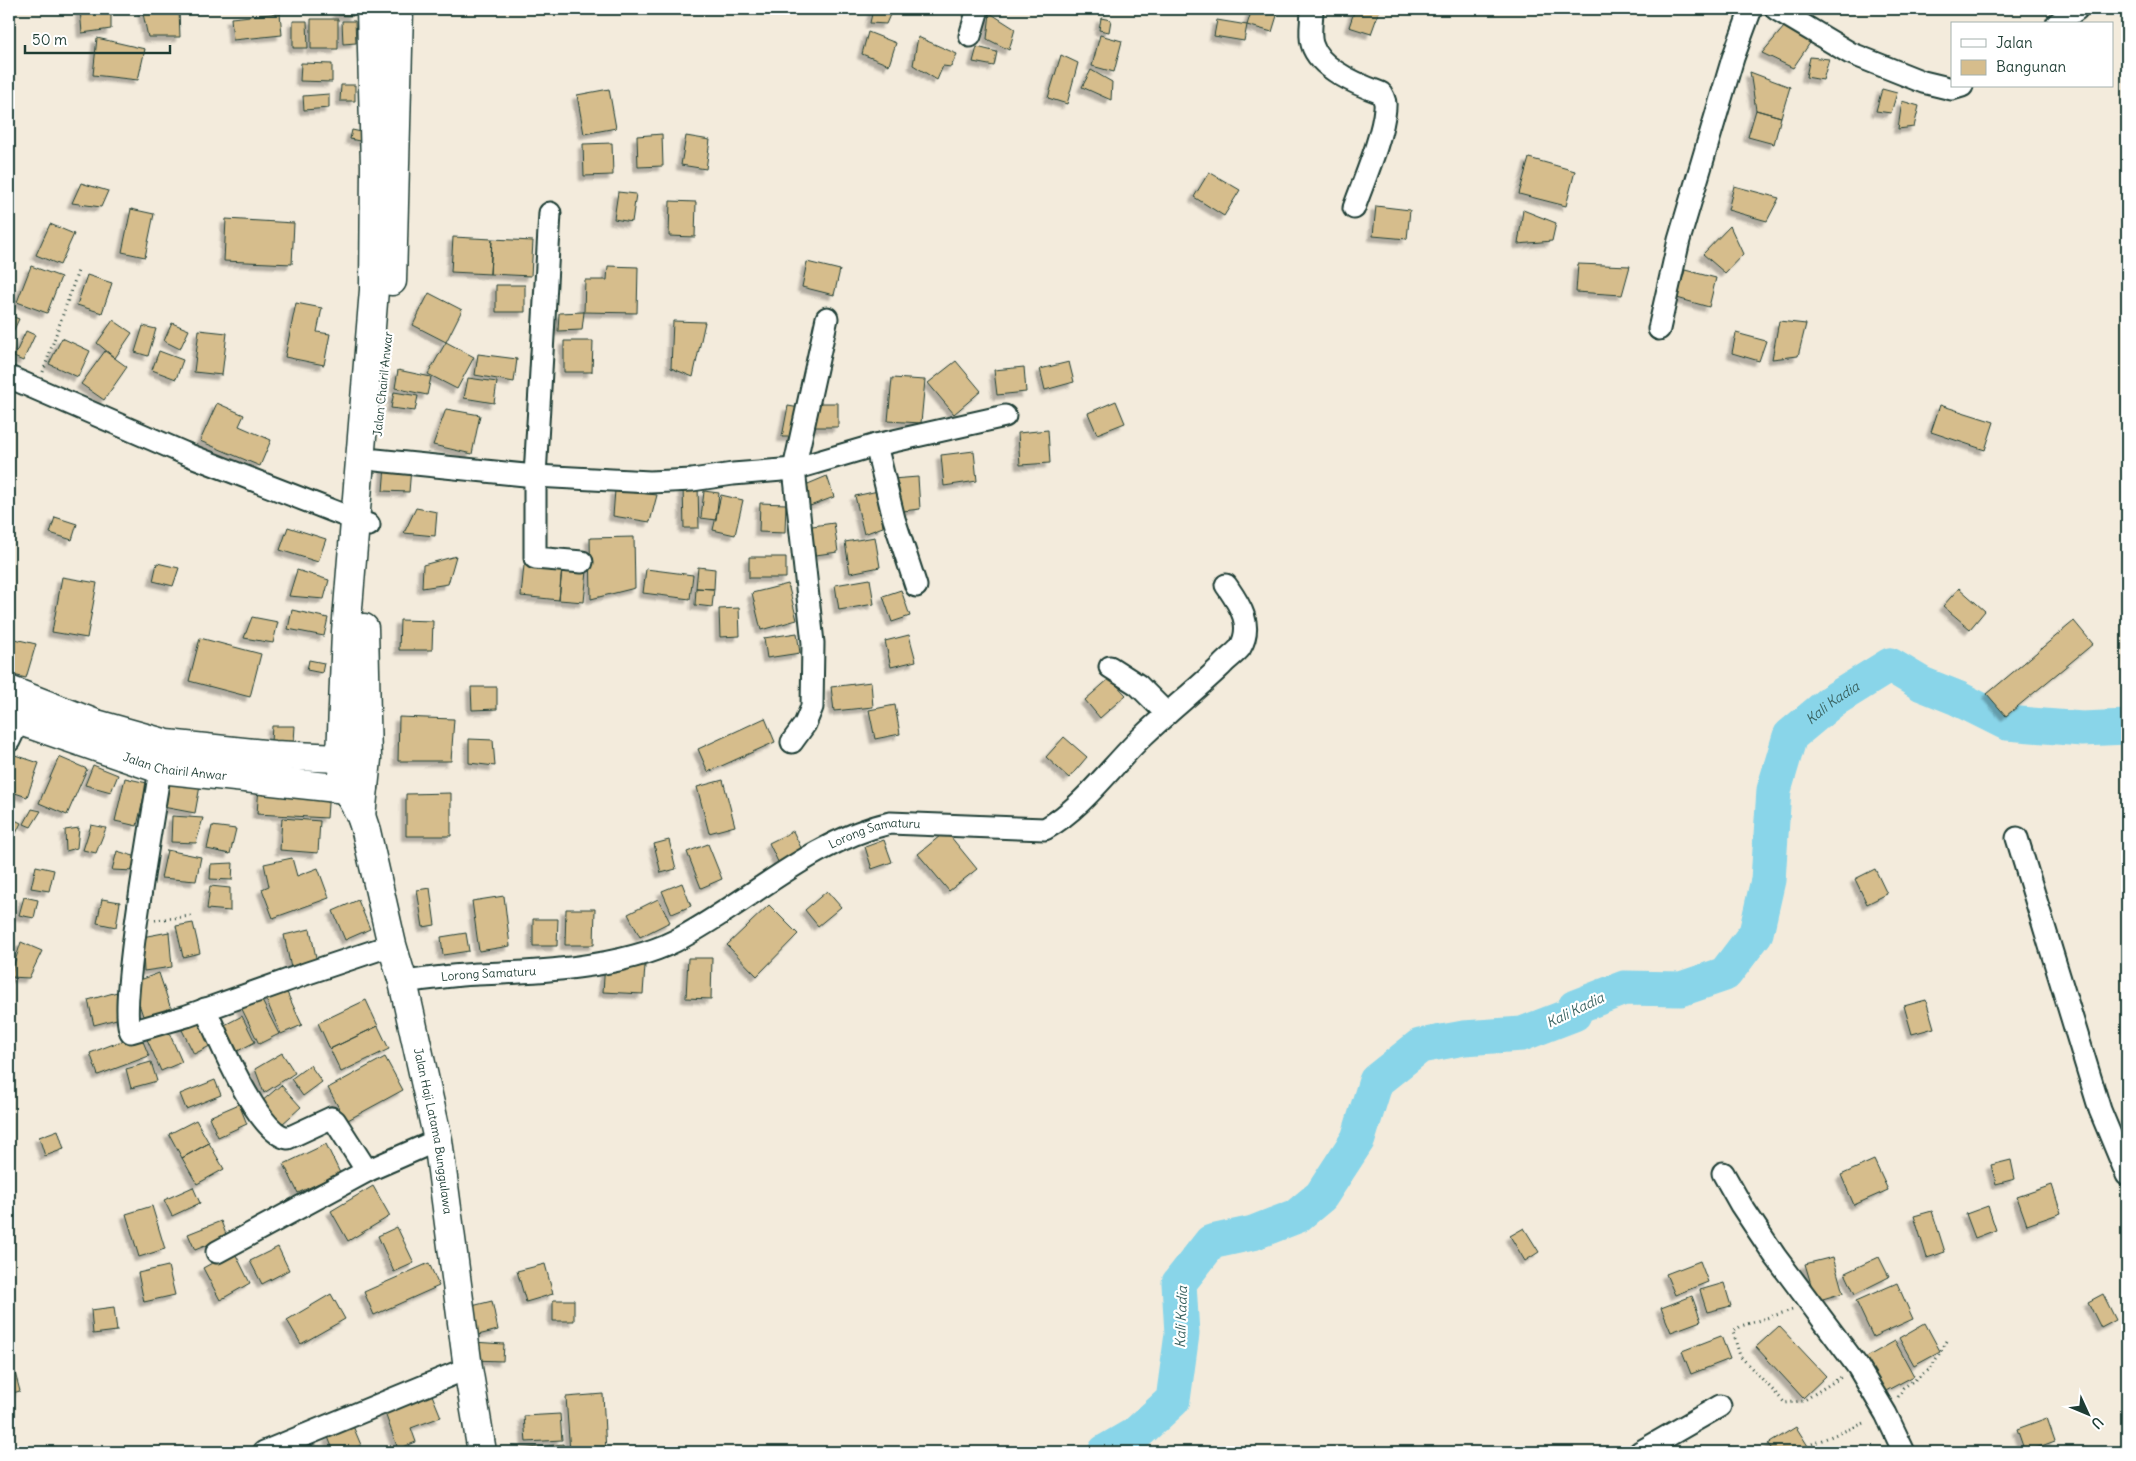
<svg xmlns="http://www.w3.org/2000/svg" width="2136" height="1461" viewBox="0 0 2136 1461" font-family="Delius,sans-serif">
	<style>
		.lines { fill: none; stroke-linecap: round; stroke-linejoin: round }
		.river { stroke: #89d5e9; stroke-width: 35 }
		.building { fill: #d6bd8c; stroke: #1f3d34; filter: url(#shadow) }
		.minor-casing { stroke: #1f3d34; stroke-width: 25 }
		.secondary-casing { stroke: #1f3d34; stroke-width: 31 }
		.path { stroke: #1f3d34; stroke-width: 3; stroke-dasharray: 1 4; stroke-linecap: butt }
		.minor { stroke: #fff; stroke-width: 21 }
		.secondary { stroke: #fff; stroke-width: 28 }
		.labels { text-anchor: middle; stroke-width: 4.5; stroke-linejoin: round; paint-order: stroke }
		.street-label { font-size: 12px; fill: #1f3d34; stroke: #fff }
		.water-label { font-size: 14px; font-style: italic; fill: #3a6361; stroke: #fff }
	</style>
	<defs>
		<filter id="shadow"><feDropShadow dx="-4.5" dy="4.5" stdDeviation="1" flood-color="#0004"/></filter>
	</defs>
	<rect width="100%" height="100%" fill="#f3ebdc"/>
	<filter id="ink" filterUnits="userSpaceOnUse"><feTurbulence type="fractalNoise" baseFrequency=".02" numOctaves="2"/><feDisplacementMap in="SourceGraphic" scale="10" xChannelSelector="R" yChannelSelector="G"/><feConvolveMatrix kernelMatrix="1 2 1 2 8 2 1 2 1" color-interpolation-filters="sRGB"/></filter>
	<g filter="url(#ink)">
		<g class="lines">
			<path class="river" id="s1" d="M1105 1452 1136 1434 1173 1400 1182 1334 1179 1283 1211 1242 1253 1233 1297 1216 1321 1196 1358 1139 1376 1081 1420 1046 1464 1038 1522 1034 1574 1014 1575 1007 1624 988 1681 989 1725 974 1756 933 1768 880 1774 790 1790 736 1832 701 1890 665 1922 684 1957 698 2007 723 2082 729 2127 727"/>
		</g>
		<path class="building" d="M80 9H111V29L82 33Z
			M142 9H179L180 37H148Z
			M338 9H353V16L338 15Z
			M873 9 892 10 886 24 870 23Z
			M1252 9H1279L1272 32 1247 25Z
			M1355 9H1380L1371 34 1349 27Z
			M280 13 282 35 233 40 231 18Z
			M990 13 1015 29 1009 50 987 39Z
			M1101 18 1111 20 1109 32 1099 30Z
			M311 19H338V49H311Z
			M1217 20 1247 25 1244 41 1214 36Z
			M293 21H307L308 48H293Z
			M342 21H355L356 43 343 44Z
			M1784 27 1812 40 1793 68 1762 53Z
			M868 32 896 43 889 65 862 54Z
			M1100 35 1122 41 1114 72 1092 66Z
			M918 37 957 54 951 67 943 66 937 80 913 65Z
			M97 38 145 49 138 80 93 75Z
			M977 47 997 52 994 66 973 62Z
			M1061 55 1078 63 1067 104 1048 98Z
			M1810 57 1829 59 1823 80 1806 77Z
			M301 63 332 64V82L300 81Z
			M1091 70 1112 82 1111 100 1082 87Z
			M1750 72 1790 87 1781 117 1756 110Z
			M341 85H355V101H340Z
			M609 89 616 128 584 134 577 95Z
			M1882 89 1897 93 1891 113 1876 111Z
			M329 94V108L304 110 303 96Z
			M1902 101 1919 106 1914 127 1898 129Z
			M1756 110 1781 117 1774 144 1748 137Z
			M352 130 366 133 364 142 350 139Z
			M662 134 663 166 638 167 637 136Z
			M686 136 710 140 706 169 681 165Z
			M612 143 613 175 584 176 583 144Z
			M1529 158 1575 171 1566 206 1519 194Z
			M1209 172 1240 190 1224 216 1194 197Z
			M81 183 108 191 101 207 72 203Z
			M1734 186 1779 198 1767 221 1728 210Z
			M618 192 636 194 632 222 614 219Z
			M670 201 696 202 695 237 669 236Z
			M1376 206 1410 210 1407 239 1373 236Z
			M131 209 154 214 145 257 122 252Z
			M1523 210 1556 223 1552 241 1518 244Z
			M226 219 294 223 292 264 224 261Z
			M50 224 74 234 60 265 36 255Z
			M1730 226 1743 254 1725 273 1703 254Z
			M453 237 492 239 490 274 451 272Z
			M492 239 533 241 531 276 490 274Z
			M807 262 840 270 834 295 802 287Z
			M1578 264 1630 266 1622 295 1576 292Z
			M31 266 61 277 47 313 17 302Z
			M608 266 638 267 637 313 584 312 585 280H607Z
			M1685 270 1716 278 1709 307 1677 298Z
			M87 275 112 283 102 313 77 305Z
			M496 285H525V312H496Z
			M429 293 462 310 446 342 413 325Z
			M296 303 322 308 317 332 330 334 324 365 285 357Z
			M584 312 582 330 558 331 559 313Z
			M9 315 19 319 9 340Z
			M113 320 132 333 115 358 97 343Z
			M673 321 705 322 693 377 671 368Z
			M1779 321 1806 324 1798 356 1772 359Z
			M172 323 189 330 180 349 164 341Z
			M143 326 156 329 148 356 135 352Z
			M199 330 227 333 222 375 194 372Z
			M26 331 35 335 23 361 14 357Z
			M1736 333 1766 341 1759 361 1732 353Z
			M62 338 90 351 78 377 49 364Z
			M564 341H593L592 372H564Z
			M446 342 474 357 457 389 428 374Z
			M105 351 127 367 104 400 81 384Z
			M159 351 183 360 176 379 152 370Z
			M478 354 517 359 514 382 475 375Z
			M956 361 981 391 954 414 928 383Z
			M1069 362 1074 382 1045 390 1040 369Z
			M1024 367 1026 392 997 395 994 370Z
			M398 370 431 377 427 395 395 388Z
			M468 378 497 382 494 403 464 398Z
			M892 378 925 380 921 423 888 421Z
			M394 392 418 396 415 411 391 408Z
			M1116 401 1125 423 1097 434 1088 413Z
			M217 403 244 415 239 426 271 440 260 466 200 441Z
			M813 403H838V427H813Z
			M1940 405 1994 422 1985 450 1931 432Z
			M788 406 806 409 798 437H782Z
			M446 409 480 415 472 454 433 445Z
			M1048 430 1050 463 1020 465 1018 433Z
			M974 451 977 481 944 486 941 455Z
			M385 466 411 468 409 492 383 491Z
			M827 476 834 497 810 506 803 486Z
			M918 477 920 509 894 512 892 479Z
			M698 486 699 528H684L683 487Z
			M615 490 657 495 650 522 613 516Z
			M704 491 719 493 716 520 701 518Z
			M878 491 883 527 864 534 855 496Z
			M721 495 743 500 735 535 713 530Z
			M760 503 786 504 785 533 759 532Z
			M416 508 437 512 435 536 404 533Z
			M55 517 77 524 72 540 50 533Z
			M834 523 838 552 808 556 805 527Z
			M288 527 326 539 318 562 280 550Z
			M634 537 635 588 591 599 590 538Z
			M875 537 880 567 850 573 845 542Z
			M456 556 448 584 422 588 423 565Z
			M749 557H786V578H749Z
			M157 563 179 568 173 586 153 581Z
			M524 565 562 568 559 600 521 596Z
			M698 567 715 569 714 589 696 588Z
			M562 568 587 571 584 602 559 600Z
			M646 569 693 575 690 599 643 593Z
			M297 570 329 580 324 599 289 596Z
			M62 577 97 583 87 638 52 632Z
			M870 579 874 604 839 610 835 585Z
			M788 584 797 620 761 630 752 593Z
			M696 588 714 589 712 607 695 605Z
			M1959 588 1985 611 1970 629 1943 606Z
			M901 590 910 616 892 622 883 596Z
			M739 608 740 636 720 637 719 609Z
			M292 610 328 618 324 636 288 629Z
			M252 617 278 622 273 643 244 638Z
			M400 620 433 621 432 650H399Z
			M2074 621 2093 644 2006 716 1987 694Z
			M797 633 800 653 767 658 764 638Z
			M909 635 916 661 891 667 885 641Z
			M200 638 261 654 250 697 189 681Z
			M9 639H15L9 658Z
			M15 639 36 644 26 678 9 674V658Z
			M309 660 324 663 322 673 307 670Z
			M1110 678 1126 695 1100 718 1085 700Z
			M871 682 873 707 834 711 831 687Z
			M471 687H497V709L472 710Z
			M895 705 900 734 875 739 869 710Z
			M399 717 454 719 451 761H398Z
			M765 718 775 742 708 772 698 749Z
			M272 726H295L294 742H271Z
			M1064 737 1087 757 1069 778 1046 757Z
			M469 739 493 740 495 766 469 763Z
			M9 753 39 763 27 797 9 791Z
			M59 757 87 769 67 815 39 803Z
			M93 765 118 775 111 792 85 785Z
			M125 778 147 783 137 826 115 821Z
			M168 780 200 786 195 813 163 807Z
			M723 780 735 826 709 833 697 787Z
			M259 786 329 790 327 818 257 814Z
			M451 793V836H406V794Z
			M32 809 41 811 31 827 24 824Z
			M172 816 203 818 196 843 171 842Z
			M9 817 21 823 9 848Z
			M282 818 320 821 318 853 280 850Z
			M91 825 106 828 96 853 83 850Z
			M212 826 236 829 230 854 207 849Z
			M79 828 77 848 66 851 65 830Z
			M793 831 804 854 780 866 769 843Z
			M946 831 977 869 949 891 918 854Z
			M669 840 676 869 661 873 654 844Z
			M884 840 892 862 872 869 865 847Z
			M708 844 722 879 701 888 687 852Z
			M167 850 201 857 196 881 161 878Z
			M117 851 137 857 134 871 112 870Z
			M292 858 297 876 318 868 329 898 273 918 262 889 269 886 264 864Z
			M233 863 232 880 210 879 211 864Z
			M36 866 54 870 49 891 31 888Z
			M1875 869 1887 894 1867 904 1855 879Z
			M682 883 691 906 672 914 662 891Z
			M210 886 230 888V911L207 909Z
			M430 888 435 925 423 927 417 890Z
			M827 891 841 907 818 926 805 910Z
			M504 896 510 946 479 951 472 901Z
			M24 897 38 900 34 918 19 915Z
			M102 899 120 902 116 927 97 923Z
			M658 899 670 922 640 937 628 914Z
			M358 900 370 929 345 940 333 911Z
			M769 905 798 934 757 976 727 945Z
			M566 909H595L594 945H565Z
			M533 919H558L557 946H533Z
			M193 923 200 953 183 957 176 926Z
			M310 929 317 962 291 968 284 935Z
			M169 932 172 967 144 971 142 937Z
			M466 933 469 951 443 955 441 937Z
			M21 942 42 951 29 978 10 977Z
			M688 958H712L711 999 686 998Z
			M605 963 645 966 643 994 603 992Z
			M159 973 171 1009 144 1019 132 983Z
			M284 986 302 1025 281 1034 264 995Z
			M117 992 124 1017 94 1025 88 1000Z
			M259 995 279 1034 259 1044 240 1005Z
			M366 1000 378 1026 330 1049 318 1023Z
			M1926 1000 1934 1028 1912 1034 1904 1006Z
			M196 1015 212 1045 194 1054 179 1024Z
			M242 1016 255 1042 230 1055 217 1029Z
			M378 1026 389 1049 341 1072 330 1049Z
			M167 1028 182 1062 161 1071 146 1037Z
			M140 1034 149 1056 98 1075 90 1053Z
			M282 1053 295 1073 264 1093 255 1069Z
			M385 1057 403 1090 346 1121 328 1088Z
			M151 1062 157 1081 131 1088 126 1069Z
			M310 1065 322 1082 303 1096 291 1079Z
			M215 1080 221 1095 186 1109 180 1094Z
			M281 1085 301 1107 281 1125 261 1102Z
			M239 1104 247 1124 218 1137 209 1117Z
			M196 1120 209 1143 182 1158 169 1134Z
			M58 1130 64 1149 45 1156 39 1137Z
			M209 1143 224 1169 197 1184 182 1158Z
			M326 1144 340 1173 298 1193 284 1164Z
			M1874 1160 1888 1190 1854 1205 1841 1175Z
			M2011 1160 2015 1179 1996 1184 1991 1165Z
			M2052 1185 2061 1213 2027 1225 2017 1197Z
			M373 1186 390 1216 348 1241 331 1211Z
			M193 1187 200 1203 172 1216 164 1200Z
			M152 1206 165 1249 139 1257 126 1214Z
			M1988 1206 1996 1230 1975 1238 1966 1214Z
			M1932 1211 1945 1252 1927 1258 1914 1216Z
			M221 1221 227 1237 195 1250 188 1234Z
			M397 1227 414 1263 394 1272 378 1236Z
			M1524 1228 1539 1252 1525 1261 1510 1236Z
			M278 1247 289 1270 262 1284 250 1261Z
			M234 1251 250 1283 220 1300 203 1268Z
			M1833 1257 1843 1293 1816 1301 1805 1264Z
			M1879 1257 1889 1277 1855 1294 1845 1273Z
			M1700 1261 1708 1282 1675 1295 1666 1274Z
			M429 1263 439 1286 374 1315 364 1292Z
			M545 1264 553 1294 526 1302 517 1271Z
			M168 1266 175 1295 144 1302 138 1273Z
			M1724 1283 1731 1306 1707 1312 1700 1290Z
			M1897 1283 1913 1319 1873 1337 1856 1301Z
			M331 1294 345 1319 301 1344 287 1320Z
			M2103 1294 2116 1320 2101 1328 2088 1302Z
			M1692 1296 1701 1321 1671 1332 1661 1308Z
			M553 1300H574V1321H553Z
			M492 1301 498 1330 478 1335 472 1306Z
			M114 1307 117 1331 93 1334 91 1310Z
			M1925 1323 1940 1351 1914 1365 1899 1338Z
			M1779 1326 1826 1376 1803 1398 1756 1347Z
			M1721 1336 1730 1359 1691 1374 1682 1351Z
			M1895 1341 1914 1376 1882 1393 1863 1359Z
			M473 1342 504 1344 503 1361 471 1360Z
			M12 1362 20 1391 9 1394V1363Z
			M603 1394 606 1452H570L566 1397Z
			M432 1395 441 1417 411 1428 416 1442 398 1449 385 1413Z
			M560 1414 562 1440 526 1442 524 1416Z
			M2047 1418 2055 1441 2025 1452 2017 1429Z
			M353 1426 361 1445 345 1452H334L328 1437Z
			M1796 1427 1808 1446 1799 1452H1774L1768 1444Z
			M563 1444 564 1452H514V1450Z"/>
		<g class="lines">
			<defs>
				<g id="minor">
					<path d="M1312 9C1312 20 1309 34 1312 44 1319 69 1359 85 1381 93 1384 98 1386 102 1385 108 1383 136 1364 180 1354 208"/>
					<path d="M1776 9 1850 53 1923 82 1952 89 1962 86"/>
					<path d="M2057 24 2077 9"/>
					<path d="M970 36 978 9"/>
					<path d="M550 213 535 476V558L582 562"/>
					<path d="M1659 329 1679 240 1733 58 1751 9"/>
					<path d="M9 377 184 453 369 525"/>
					<path d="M876 445 894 519 916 586"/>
					<path d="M376 460 535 476 650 482 692 480 733 474 794 469 876 445 1005 416"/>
					<path d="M1110 667 1138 685 1167 714"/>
					<path d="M9 741 18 722"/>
					<path d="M792 742 805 724 812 707 813 643 794 469 827 318"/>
					<path d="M160 769C155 807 117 1011 131 1032L187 1016 308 973 392 945"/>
					<path d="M2017 838 2100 1110 2127 1175"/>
					<path id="s2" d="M403 982C428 979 453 975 478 974 538 972 621 968 675 941 747 904 810 841 890 823L1045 829C1085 806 1111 766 1144 735 1169 711 1196 690 1221 666 1226 660 1235 654 1240 648 1254 624 1239 604 1226 585"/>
					<path d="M205 1009C218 1036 257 1134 288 1138L331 1118 335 1121 367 1171 438 1140"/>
					<path d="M1723 1173 1741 1205 1775 1256 1858 1367 1886 1414 1904 1452"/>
					<path d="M217 1252 367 1171"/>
					<path d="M264 1452 468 1368"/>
					<path d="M1640 1452 1720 1406"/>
				</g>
				<g id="secondary">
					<path id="s3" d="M371 9 375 166 374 290 346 632 341 757 346 789 361 816 366 831 392 945 403 982 438 1140 468 1368 482 1452"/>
					<path d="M392 281 399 9"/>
					<path d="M9 690 96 724 167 744 274 755 360 759"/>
					<path id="s4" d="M9 717 160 769 346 789 364 787"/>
					<path d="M361 816 367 759 364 628"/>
				</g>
			</defs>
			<use href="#minor" class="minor-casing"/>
			<use href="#secondary" class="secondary-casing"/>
			<path class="path" d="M43 372 78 271
				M155 920 191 916
				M1792 1310 1741 1326 1733 1332 1740 1356 1785 1403 1803 1401 1843 1376
				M1898 1397 1903 1388 1930 1369 1947 1341
				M1818 1452 1812 1444 1867 1422"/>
			<use href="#minor" class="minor"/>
			<use href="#secondary" class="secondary"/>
		</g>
	</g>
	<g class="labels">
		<g class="street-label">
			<text transform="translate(383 384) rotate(-84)" y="4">Jalan Chairil Anwar</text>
			<text dy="4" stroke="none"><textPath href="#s4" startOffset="174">Jalan Chairil Anwar</textPath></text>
			<text dy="4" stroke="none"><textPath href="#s2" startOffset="506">Lorong Samaturu</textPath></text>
			<text dy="4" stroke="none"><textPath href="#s2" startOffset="86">Lorong Samaturu</textPath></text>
			<text dy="4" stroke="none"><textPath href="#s3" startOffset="1136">Jalan Haji Latama Bunggulawa</textPath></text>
		</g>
		<g class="water-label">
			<text dy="5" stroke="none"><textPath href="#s1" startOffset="1190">Kali Kadia</textPath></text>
			<text transform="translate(1575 1010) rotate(-26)" y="5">Kali Kadia</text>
			<text transform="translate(1181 1317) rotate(-88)" y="5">Kali Kadia</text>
		</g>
	</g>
	<rect width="2136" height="1461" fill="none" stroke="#fff" stroke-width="30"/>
	<rect x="15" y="15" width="2106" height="1431" fill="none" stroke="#1f3d34" stroke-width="2" filter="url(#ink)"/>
	<rect x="1951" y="22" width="162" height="65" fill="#ffffff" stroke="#a5b1ae"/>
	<rect x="1961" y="39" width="25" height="8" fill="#ffffff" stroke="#a5b1ae"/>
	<text x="1996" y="48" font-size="15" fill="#1f3d34">Jalan</text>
	<rect x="1961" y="60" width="25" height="15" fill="#d6bd8c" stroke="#a5b1ae"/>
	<text x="1996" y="72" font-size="15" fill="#1f3d34">Bangunan</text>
	<g transform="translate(2088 1414) rotate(134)" stroke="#ffffff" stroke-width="4" paint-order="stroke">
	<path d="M0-4L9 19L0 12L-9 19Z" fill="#1f3d34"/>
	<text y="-8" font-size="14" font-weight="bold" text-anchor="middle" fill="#1f3d34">U</text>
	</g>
	<path d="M25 45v8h145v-8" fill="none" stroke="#1f3d34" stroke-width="2.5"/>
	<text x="32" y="45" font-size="15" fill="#1f3d34" stroke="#ffffff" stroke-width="4" paint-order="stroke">50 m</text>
</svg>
